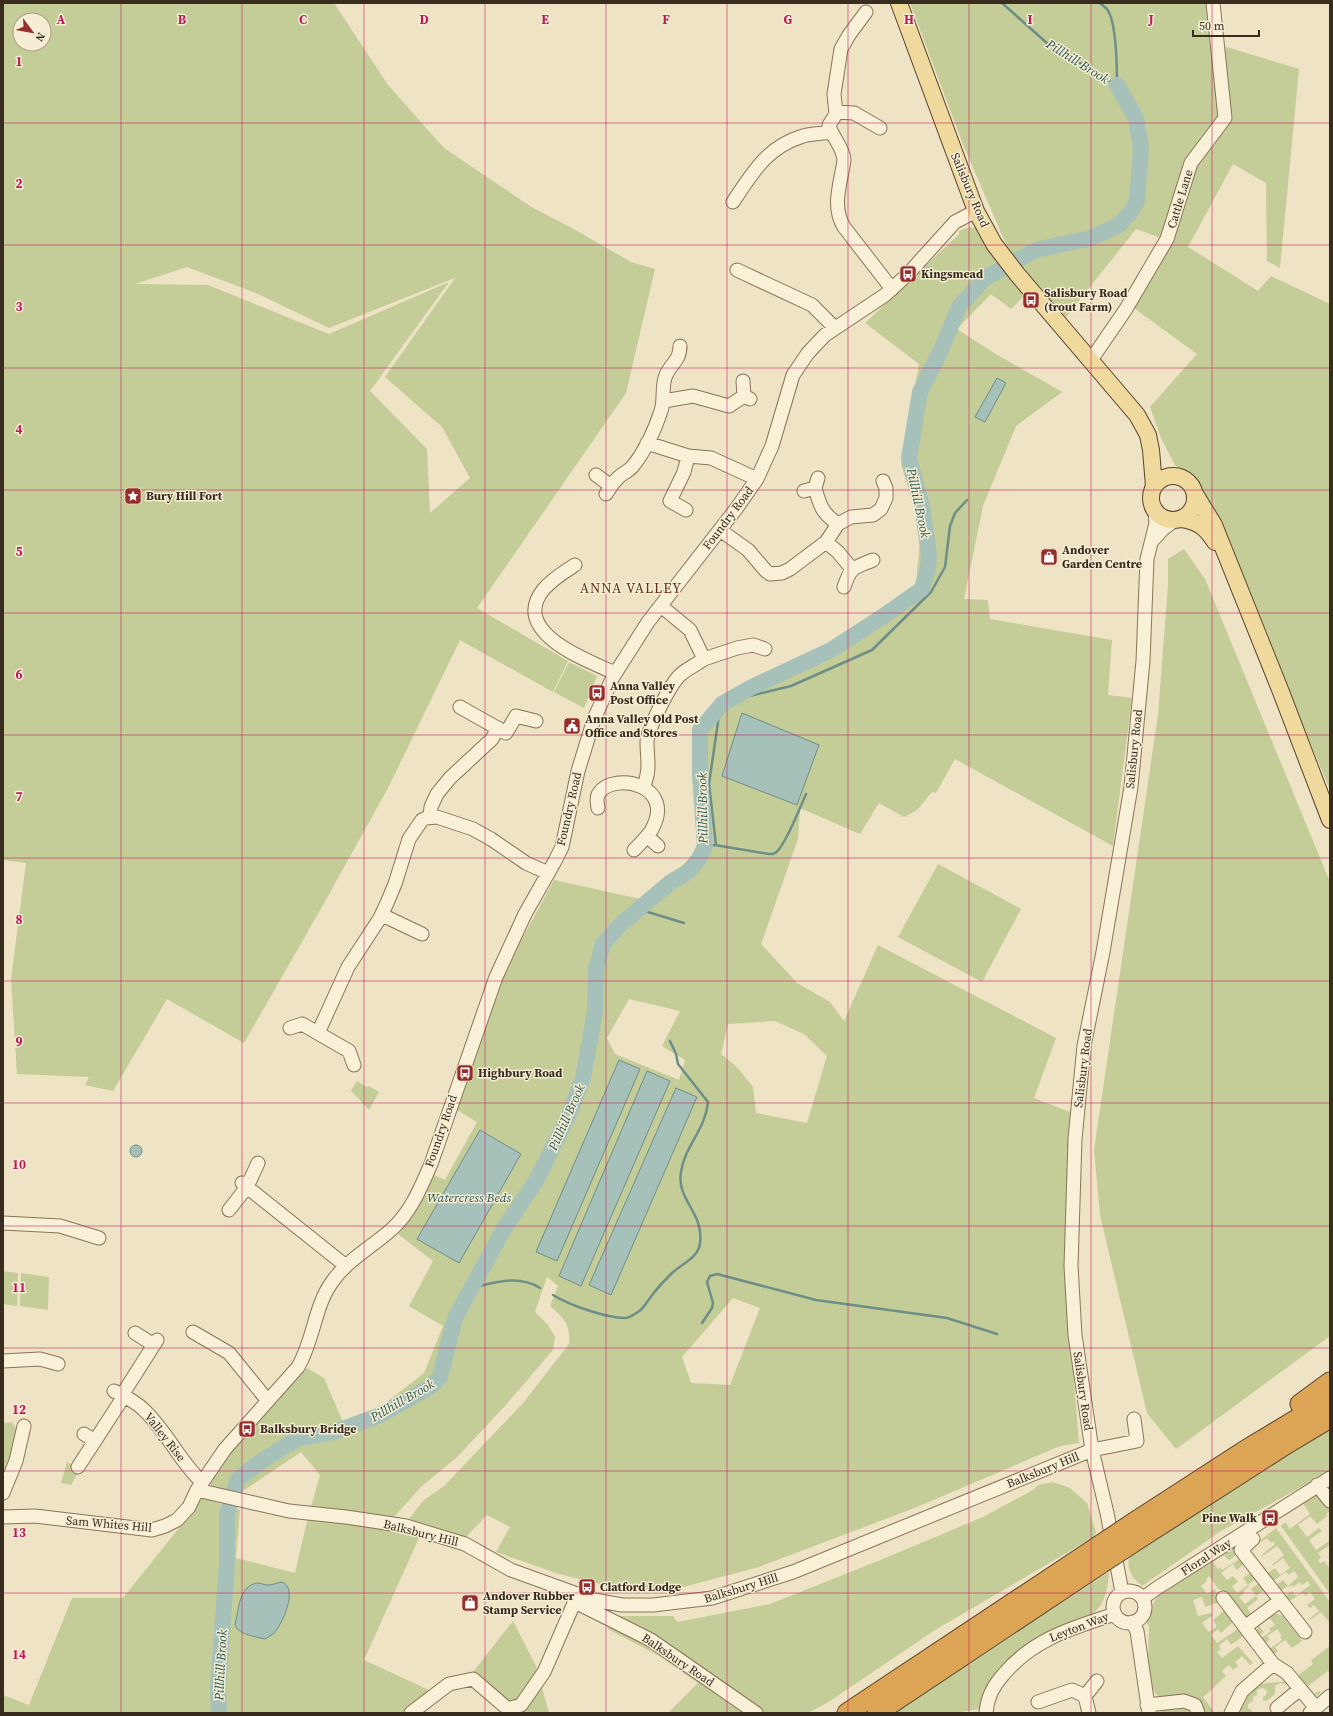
<svg xmlns="http://www.w3.org/2000/svg" width="1333" height="1716" viewBox="0 0 1333 1716" font-family="'Source Serif 4',serif">
	<style>
		.green { fill: #c4cc98; fill-rule: evenodd }
		.water { fill: #a6c1ba; stroke: #6d8f88 }
		.lines { fill: none; stroke-linecap: round; stroke-linejoin: round }
		.stream { stroke: #6d8f88; stroke-width: 2.5 }
		.river { stroke: #a6c1ba; stroke-width: 16 }
		.minor-casing { stroke: #88745b; stroke-width: 15 }
		.major-casing { stroke: #56422f; stroke-width: 18 }
		.highway-casing { stroke: #56422f; stroke-width: 21 }
		.minor { stroke: #f8f0d7; stroke-width: 13 }
		.major { stroke: #f0d99c; stroke-width: 16 }
		.highway { stroke: #dca556; stroke-width: 19 }
		.highway-bridge-casing { stroke: #56422f; stroke-width: 21; stroke-linecap: butt }
		.highway-bridge { stroke: #dca556; stroke-width: 19 }
		.grid { fill: none; stroke: #c2185b; stroke-width: 1; stroke-opacity: 0.55 }
		.labels { text-anchor: middle; stroke-width: 3; stroke-linejoin: round; paint-order: stroke }
		.street-label { font-size: 12px; fill: #382c1e; stroke: #f5edd4 }
		.poi-label { font-size: 12px; font-weight: bold; fill: #382c1e; stroke: #f5edd4; text-anchor: start }
		.water-label { font-size: 13px; font-style: italic; fill: #2e5856; stroke: #f5edd4 }
		.quarter-label { font-size: 14px; letter-spacing: 1px; fill: #642f1e; stroke: #f5edd4 }
		.grid-label { font-size: 13px; text-anchor: middle; font-weight: bold; fill: #c2185b; stroke: #f5edd4; stroke-width: 3; stroke-linejoin: round; paint-order: stroke }
	</style>
	<rect width="100%" height="100%" fill="#eee3c4"/>
	<path class="green" d="M3 3H334L388 85 444 148 533 208 572 228 631 262 655 269 626 393 477 608 568 661 553 692 460 640 388 788 323 905 244 1043 167 999 113 1091 85 1085 89 1077 17 1074 11 979 26 863 3 860ZM20 20H44V44H20ZM187 267 256 293 329 328 455 278 385 377 442 427 470 478 430 513 427 449 370 391 449 282 329 334 208 285 135 284Z
		M910 3H1206L1210 42 1299 69 1280 268 1267 261 1266 183 1233 164 1188 247 1258 291 1271 276 1330 304V790L1217 520 1199 485 1175 465 1161 438 1150 407 1197 354 1134 308 1172 242 1136 229 1066 317 1031 283 1006 244 964 147Z
		M969 227 978 229 1027 293 1011 309 991 294 957 329 994 353 1062 392 1016 426 983 506 964 599 988 600 990 619 1112 640 1108 695 1132 698 1113 846 955 759 936 793 932 792 917 810 904 817 879 803 860 834 800 808 798 839 761 944 797 983 830 1002 844 1021 878 945 1056 1038 1034 1098 1070 1112 1065 1269 1079 1443 1060 1446 917 1507 759 1567 668 1591 612 1587 559 1574 496 1552 510 1527 487 1515 466 1537 409 1519 424 1500 444 1486 524 1402 569 1344C571 1325 564 1318 550 1306L558 1286 547 1277 535 1312 548 1325 555 1337 553 1350 505 1406 457 1457 421 1487 393 1518 311 1507 320 1475 301 1452 237 1495 211 1487V1481L222 1461 307 1368 324 1378 343 1422 374 1412 424 1373 443 1326 409 1306 433 1261 398 1234 422 1201 432 1174 445 1180 477 1122 455 1109 505 970 554 880 645 900 700 849 698 731 722 704 826 647 916 584 921 529 901 464 919 364 865 323 959 234V231ZM629 999 680 1011 662 1046 685 1060 679 1080 615 1054 607 1038ZM775 1021 804 1034 827 1056 807 1123 756 1113 753 1087 737 1067 721 1054 728 1024ZM647 1072 670 1081 581 1286ZM733 1298 760 1308 730 1385 691 1383 682 1357Z
		M1184 549 1205 579 1330 882V1336L1176 1449 1147 1413 1100 1215 1094 1150 1158 715 1168 585V559Z
		M569 662 597 676 584 708 554 692Z
		M938 864 1021 909 982 982 898 937Z
		M357 1081 367 1087 369 1086 379 1092 369 1110 351 1091Z
		M3 1271 18 1273 17 1306 3 1304Z
		M21 1273 49 1277 48 1310 20 1306Z
		M12 1422 16 1429 11 1453 3 1473V1423Z
		M1330 1429V1471L1221 1531 1142 1586C1132 1577 1127 1571 1129 1558L1257 1472Z
		M67 1462 80 1470 71 1485 61 1483Z
		M1053 1482 1070 1488 1087 1503 1096 1532 1094 1537 935 1630 827 1703 808 1713H668L698 1683 659 1656 608 1629 617 1616H673L677 1622 770 1604 878 1561 983 1517 1033 1490 1038 1485Z
		M1316 1492 1330 1509V1511L1326 1514 1327 1516 1317 1524 1310 1516 1298 1525 1307 1537 1319 1528 1322 1531 1309 1540 1316 1550 1329 1541 1330 1545 1318 1553 1321 1557 1318 1560 1320 1563 1324 1561 1330 1569V1594L1281 1526 1285 1522 1290 1529 1310 1514 1302 1502Z
		M203 1498 240 1510 236 1558 295 1573 308 1517 403 1532 419 1538 364 1660 429 1690 405 1713H3V1695L29 1705 72 1598H123Z
		M1276 1528 1330 1602 1329 1622 1321 1612 1310 1620 1309 1619 1319 1611 1314 1605 1310 1608 1307 1605 1315 1599 1310 1592 1305 1596 1302 1593 1288 1602 1284 1597 1292 1591 1296 1596 1310 1585 1308 1581 1302 1585 1300 1582 1293 1587 1292 1585 1289 1587 1288 1586 1280 1591 1276 1585 1283 1580 1288 1586 1298 1577 1294 1571 1289 1575 1286 1572 1273 1581 1267 1574 1275 1568 1280 1575 1290 1568 1283 1558 1273 1566 1272 1565 1284 1555 1277 1546 1263 1556 1262 1555 1275 1544 1273 1541 1271 1543 1267 1538 1255 1546V1545Z
		M1249 1533 1238 1553 1230 1560 1227 1559 1224 1555 1213 1562 1218 1569 1220 1568 1222 1570 1241 1558 1245 1563 1237 1570 1233 1564 1221 1573 1227 1580 1233 1576 1235 1578 1241 1574 1235 1578 1238 1582 1232 1586 1237 1593 1248 1585 1243 1578 1251 1572 1256 1579 1248 1585 1249 1586 1244 1590 1245 1593 1239 1597 1245 1604 1256 1596 1251 1589 1259 1583 1265 1590 1256 1596 1258 1599 1247 1608 1252 1615 1247 1618 1243 1617 1221 1589 1219 1590 1209 1576 1206 1579 1207 1581 1201 1586 1207 1594 1214 1589 1221 1598 1217 1603 1205 1607 1202 1597 1193 1600 1198 1616 1211 1613 1213 1615 1202 1623 1209 1632 1217 1626 1213 1620 1224 1611 1233 1622 1221 1633 1218 1629 1211 1635 1217 1643 1238 1629 1243 1636 1231 1645 1227 1639 1219 1646 1221 1649 1217 1652 1222 1658 1238 1646 1253 1663 1250 1665 1242 1656 1235 1662 1238 1666 1233 1670 1229 1665 1222 1671 1226 1676C1217 1684 1213 1689 1203 1697L1215 1713H1201L1162 1697C1160 1696 1158 1696 1156 1694 1145 1683 1149 1640 1149 1625L1147 1624C1151 1607 1153 1601 1165 1588Z
		M1109 1572C1108 1586 1105 1603 1095 1612L1028 1647 987 1686 983 1696 979 1709 953 1713H892Z
		M1274 1613 1283 1616 1302 1641 1292 1648 1285 1640 1275 1647 1278 1651 1271 1656 1268 1650 1282 1640 1280 1637 1282 1636 1277 1629 1267 1636 1270 1640 1263 1644 1260 1639 1271 1631 1269 1629 1275 1625 1270 1618 1259 1626 1264 1632 1257 1636C1254 1624 1266 1619 1274 1613Z
		M513 1621 536 1666 549 1713H523L473 1672Z
		M1330 1646V1674L1328 1671 1308 1686 1314 1694 1319 1691 1321 1693 1315 1696 1297 1676 1313 1664 1311 1660Z
		M1290 1681 1291 1682 1284 1684 1280 1683 1275 1686V1694L1268 1700 1263 1701V1697L1266 1695 1267 1690 1262 1688 1257 1690V1695L1253 1697V1701L1248 1704V1708L1252 1711V1713H1239L1250 1691 1260 1684Z
		M1183 1707 1187 1709 1190 1713H1160L1163 1709Z"/>
	<path class="water" d="M997 378 1006 383 985 422 975 417Z
		M742 713 819 745 797 805 722 776Z
		M619 1060 640 1069 557 1261 536 1252Z
		M647 1071 670 1081 581 1286 559 1276Z
		M676 1088 697 1097 611 1295 589 1285Z
		M480 1130 521 1154 459 1263 417 1239Z
		M130 1151a6 6 0 1 1 12 0a6 6 0 1 1-12 0Z
		M282 1582C299 1588 282 1626 273 1634 270 1636 268 1637 265 1639 256 1637 236 1634 235 1624 239 1609 239 1585 258 1583 261 1583 264 1585 267 1585 272 1585 277 1583 282 1582Z"/>
	<g class="lines">
		<path class="stream" d="M1002 3 1048 44 1117 85
			M1100 3C1102 5 1105 7 1107 9 1117 22 1117 68 1117 85
			M716 845 709 784 719 715 724 708 733 700 791 686 872 650 931 592 945 567 950 526 955 513 967 500
			M705 846 715 845 769 854C770 854 774 854 775 853 784 849 801 805 806 794
			M638 909 684 923
			M471 1288C494 1283 518 1274 540 1288
			M553 1295C569 1305 606 1318 625 1318 629 1318 635 1314 638 1312 644 1308 646 1303 650 1298 656 1289 665 1280 672 1273 682 1264 699 1257 700 1243 704 1212 676 1200 681 1172 685 1145 705 1131 708 1102L678 1064 676 1054 670 1041
			M702 1323 712 1308 713 1303 707 1282 710 1276 717 1274 816 1300 947 1318 997 1334"/>
		<path class="river" d="M219 1713 218 1688 227 1564V1514L238 1479 263 1460 297 1439 334 1432 378 1416 430 1387 440 1377 455 1318 505 1227 537 1179 568 1117 583 1078 595 1012 596 968 603 944 621 924 671 882 688 872 699 859 705 846 700 776V730L722 704 750 688 831 650 882 617 922 589 928 568 929 554 922 506 909 458 920 392 940 352 959 307 985 278 1036 250 1091 238 1119 225 1130 213 1137 201 1141 149 1136 118 1117 85"/>
		<defs>
			<path id="minor" d="M866 12 849 35 841 49 834 94 836 114 829 125C832 138 843 146 844 160 841 183 831 206 844 227L892 289
				M836 112 854 113 880 128
				M733 202C753 172 767 147 803 136 812 133 822 134 831 132
				M737 270 812 305 835 328
				M1091 360 1126 309 1167 239 1191 163 1225 118 1213 3
				M743 381 744 396 750 399
				M664 401 693 396 729 406 744 396
				M647 443 688 456 711 458 757 479
				M596 475 611 486
				M815 488C820 506 822 513 838 524
				M804 491 815 488 818 478
				M606 494C610 488 613 482 619 477 623 473 629 471 633 466 645 451 655 429 661 411 665 400 661 386 666 375 671 363 680 361 680 346
				M686 510 670 501 684 472 688 456
				M720 530 748 550 766 571 770 574 782 573 790 569 826 542 838 524 851 517 873 515 881 509 886 498V488L883 481
				M1152 541 1163 529 1175 520
				M826 542 838 552 852 569
				M575 565C564 572 552 579 543 590 510 632 586 660 615 673
				M844 587C851 566 854 568 873 560
				M704 659 737 648 753 645 765 649
				M460 707 506 733 516 716 536 721
				M643 787C651 771 647 759 647 742 648 728 669 687 679 676 686 669 696 665 704 659L690 630 661 606
				M598 808C597 803 596 797 599 793 614 771 678 785 651 831 646 838 640 844 634 850
				M430 817 431 807 437 794 450 778 492 739 498 728
				M647 836 658 846
				M382 915 422 934
				M290 1028 302 1024 349 1051 354 1065
				M318 1033 348 967 380 918 387 903 395 884 409 839 422 820 426 818 437 817 473 829 491 839 526 863 548 873
				M242 1183 346 1266
				M229 1210 247 1187 258 1163
				M3 1223 60 1226 99 1238
				M193 1332 229 1353 268 1401
				M135 1333 154 1345
				M3 1361 40 1359 58 1364
				M114 1391C124 1396 135 1401 143 1409 167 1431 179 1461 202 1482
				M122 1395 157 1340
				M84 1434 95 1441
				M78 1467 124 1396
				M1317 1485 1330 1501
				M197 1490 289 1511 346 1517 406 1526 465 1544 511 1570 594 1600 622 1605H653L712 1598 793 1572 1092 1450 1137 1441 1134 1419
				M3 1493 16 1461 24 1426
				M3 1517 35 1516 152 1530 165 1526 177 1520 189 1507 197 1490 225 1449 298 1367C314 1340 314 1307 332 1282 347 1260 372 1247 392 1229 411 1212 421 1187 431 1164L496 977 525 914 555 861 562 847 578 771 594 719 613 677 648 622 736 509 757 479 772 446 793 375 808 353 825 335 885 295 908 274 955 222 976 211
				M1253 1539 1241 1550 1305 1632
				M1113 1607a16 16 0 1 1 32 0a16 16 0 1 1-32 0Z
				M1122 1592 1107 1513 1092 1450 1075 1335 1071 1266 1075 1139 1084 1046 1103 952 1131 787 1143 661 1147 559 1156 523 1155 512
				M1143 1598 1157 1588 1330 1478
				M1223 1598 1245 1627
				M1280 1601 1245 1627 1273 1664 1287 1673 1316 1708
				M575 1602 651 1640 756 1713
				M1132 1622 1137 1631 1149 1713
				M1038 1702 1072 1690 1085 1696
				M1147 1705 1184 1701 1195 1705 1198 1713
				M1277 1708 1300 1689
				M411 1713 449 1684 473 1679 508 1709 521 1705 544 1672 578 1594
				M986 1713C987 1698 993 1686 1003 1675 1033 1639 1072 1628 1115 1614
				M1089 1713 1085 1696 1097 1681
				M1231 1713 1242 1691 1273 1664
				M1310 1713 1330 1696"/>
			<path id="major" d="M899 3 976 211 994 244 1017 274 1137 415 1148 435 1151 450 1154 486
				M1151 498a22 22 0 1 1 44 0a22 22 0 1 1-44 0Z
				M1195 494 1214 525 1281 692 1330 820
				M1181 519C1198 521 1206 528 1215 542"/>
			<path id="highway" d="M1300 1404 1330 1382
				M1139 1519 1244 1451 1330 1399
				M1145 1535 1285 1445 1330 1418
				M847 1713 1097 1547
				M877 1713 1102 1563"/>
		</defs>
		<use href="#minor" class="minor-casing"/>
		<use href="#major" class="major-casing"/>
		<use href="#highway" class="highway-casing"/>
		<use href="#minor" class="minor"/>
		<use href="#major" class="major"/>
		<use href="#highway" class="highway"/>
		<defs>
			<path id="highway-bridge" d="M1097 1547 1139 1519
				M1102 1563 1145 1535"/>
		</defs>
		<use href="#highway-bridge" class="highway-bridge-casing"/>
		<use href="#highway-bridge" class="highway-bridge"/>
	</g>
	<path class="grid" d="M121 3V1713M242 3V1713M364 3V1713M485 3V1713M606 3V1713M727 3V1713M848 3V1713M969 3V1713M1091 3V1713M1212 3V1713M3 123H1330M3 245H1330M3 368H1330M3 490H1330M3 613H1330M3 735H1330M3 858H1330M3 981H1330M3 1103H1330M3 1226H1330M3 1348H1330M3 1471H1330M3 1593H1330"/>
	<defs>
		<symbol id="bus-square" viewBox="-11 -11 22 22"><rect x="-9" y="-9" width="18" height="18" rx="4" fill="#962e2b" stroke="#f5edd4"/><path d="M-5-6H5V4H4V6H2V4H-2V6H-4V4H-5ZM-3.5-4V0h7V-4ZM-3.5 1.2v1.5H-2V1.2ZM2 1.2v1.5H3.5V1.2Z" fill="#fff"/></symbol>
		<symbol id="sight-square" viewBox="-11 -11 22 22"><rect x="-9" y="-9" width="18" height="18" rx="4" fill="#962e2b" stroke="#f5edd4"/><path d="M0-6L1.8-2.2L6-1.7L2.9 1.2L3.7 5.4L0 3.3L-3.7 5.4L-2.9 1.2L-6-1.7L-1.8-2.2Z" fill="#fff"/></symbol>
		<symbol id="shop-square" viewBox="-11 -11 22 22"><rect x="-9" y="-9" width="18" height="18" rx="4" fill="#962e2b" stroke="#f5edd4"/><path d="M-5-2.5h2.3a2.7 3.5 0 0 1 5.4 0H5L5.5 6h-11ZM-1.5-2.5h3a1.5 2.3 0 0 0-3 0Z" fill="#fff"/></symbol>
		<symbol id="civic-square" viewBox="-11 -11 22 22"><rect x="-9" y="-9" width="18" height="18" rx="4" fill="#962e2b" stroke="#f5edd4"/><path d="M-.6-6.5H3V-4.5H.6V-3L4-1V1h2V6H-6V1h2V-1L-.6-3ZM-1.2 2.5V6h2.4V2.5Z" fill="#fff"/></symbol>
	</defs>
	<g fill-rule="evenodd">
		<use href="#bus-square" x="898" y="264" width="20" height="20"/>
		<use href="#bus-square" x="1021" y="290" width="20" height="20"/>
		<use href="#sight-square" x="123" y="486" width="20" height="20"/>
		<use href="#shop-square" x="1039" y="547" width="20" height="20"/>
		<use href="#bus-square" x="587" y="683" width="20" height="20"/>
		<use href="#civic-square" x="562" y="716" width="20" height="20"/>
		<use href="#bus-square" x="455" y="1063" width="20" height="20"/>
		<use href="#bus-square" x="237" y="1419" width="20" height="20"/>
		<use href="#bus-square" x="1260" y="1508" width="20" height="20"/>
		<use href="#bus-square" x="577" y="1577" width="20" height="20"/>
		<use href="#shop-square" x="460" y="1593" width="20" height="20"/>
	</g>
	<g class="labels">
		<g class="street-label">
			<text transform="translate(970 190) rotate(67)" y="4">Salisbury Road</text>
			<text transform="translate(1180 199) rotate(-73)" y="4">Cattle Lane</text>
			<text transform="translate(728 518) rotate(-53)" y="4">Foundry Road</text>
			<text transform="translate(1134 749) rotate(-84)" y="4">Salisbury Road</text>
			<text transform="translate(569 809) rotate(-77)" y="4">Foundry Road</text>
			<text transform="translate(1083 1068) rotate(-83)" y="4">Salisbury Road</text>
			<text transform="translate(441 1131) rotate(-71)" y="4">Foundry Road</text>
			<text transform="translate(1083 1391) rotate(82)" y="4">Salisbury Road</text>
			<text transform="translate(165 1437) rotate(52)" y="4">Valley Rise</text>
			<text transform="translate(1043 1470) rotate(-22)" y="4">Balksbury Hill</text>
			<text transform="translate(109 1524) rotate(5)" y="4">Sam Whites Hill</text>
			<text transform="translate(421 1533) rotate(14)" y="4">Balksbury Hill</text>
			<text transform="translate(1206 1557) rotate(-33)" y="4">Floral Way</text>
			<text transform="translate(741 1588) rotate(-17)" y="4">Balksbury Hill</text>
			<text transform="translate(1079 1627) rotate(-21)" y="4">Leyton Way</text>
			<text transform="translate(678 1660) rotate(34)" y="4">Balksbury Road</text>
		</g>
		<g class="poi-label">
			<text x="921" y="278">Kingsmead</text>
			<text x="1044" y="297">Salisbury Road<tspan x="1044" dy="14">(trout Farm)</tspan></text>
			<text x="146" y="500">Bury Hill Fort</text>
			<text x="1062" y="554">Andover<tspan x="1062" dy="14">Garden Centre</tspan></text>
			<text x="610" y="690">Anna Valley<tspan x="610" dy="14">Post Office</tspan></text>
			<text x="585" y="723">Anna Valley Old Post<tspan x="585" dy="14">Office and Stores</tspan></text>
			<text x="478" y="1077">Highbury Road</text>
			<text x="260" y="1433">Balksbury Bridge</text>
			<text x="1257" y="1522" text-anchor="end">Pine Walk</text>
			<text x="600" y="1591">Clatford Lodge</text>
			<text x="483" y="1600">Andover Rubber<tspan x="483" dy="14">Stamp Service</tspan></text>
		</g>
		<g class="water-label">
			<text transform="translate(1078 61) rotate(32)" y="5">Pillhill Brook</text>
			<text transform="translate(919 503) rotate(78)" y="5">Pillhill Brook</text>
			<text transform="translate(702 808) rotate(-91)" y="5">Pillhill Brook</text>
			<text transform="translate(566 1117) rotate(-66)" y="5">Pillhill Brook</text>
			<text x="469" y="1202">Watercress Beds</text>
			<text transform="translate(402 1400) rotate(-30)" y="5">Pillhill Brook</text>
			<text transform="translate(220 1665) rotate(-87)" y="5">Pillhill Brook</text>
		</g>
		<g class="quarter-label">
			<text x="631" y="593">ANNA VALLEY</text>
		</g>
	</g>
	<g class="grid-label">
		<text x="61" y="24">A</text>
		<text x="182" y="24">B</text>
		<text x="303" y="24">C</text>
		<text x="424" y="24">D</text>
		<text x="545" y="24">E</text>
		<text x="666" y="24">F</text>
		<text x="788" y="24">G</text>
		<text x="909" y="24">H</text>
		<text x="1030" y="24">I</text>
		<text x="1151" y="24">J</text>
		<text x="19" y="66">1</text>
		<text x="19" y="188">2</text>
		<text x="19" y="311">3</text>
		<text x="19" y="434">4</text>
		<text x="19" y="556">5</text>
		<text x="19" y="679">6</text>
		<text x="19" y="801">7</text>
		<text x="19" y="924">8</text>
		<text x="19" y="1046">9</text>
		<text x="19" y="1169">10</text>
		<text x="19" y="1292">11</text>
		<text x="19" y="1414">12</text>
		<text x="19" y="1537">13</text>
		<text x="19" y="1659">14</text>
	</g>
	<rect width="1333" height="1716" fill="none" stroke="#382c1e" stroke-width="8"/>
	<g transform="translate(32 32) rotate(122)"><circle r="19" fill="#f5edd4" stroke="#a9a08b"/>
	<path d="M0-3L7 15L0 10L-7 15Z" fill="#962e2b"/>
	<text y="-6" font-size="11" font-weight="bold" text-anchor="middle" fill="#382c1e">N</text>
	</g>
	<path d="M1193 30v6h66v-6" fill="none" stroke="#382c1e" stroke-width="2"/>
	<text x="1199" y="30" font-size="12" fill="#382c1e" stroke="#f5edd4" stroke-width="3" paint-order="stroke">50 m</text>
</svg>
